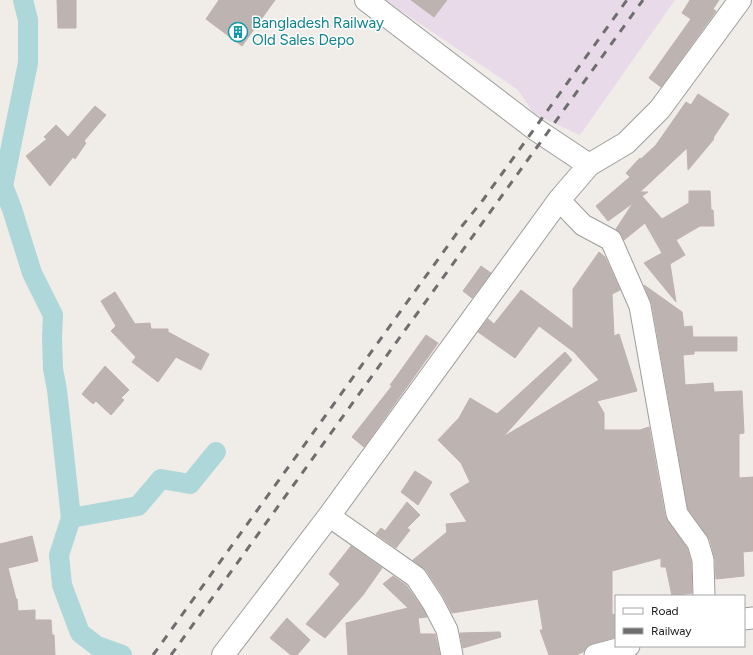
<svg xmlns="http://www.w3.org/2000/svg" width="753" height="655" viewBox="0 0 753 655" font-family="Figtree,sans-serif">
	<style>
		.industrial { fill: #e8dae8 }
		.lines { fill: none; stroke-linecap: round; stroke-linejoin: round }
		.canal { stroke: #add7d9; stroke-width: 20 }
		.building { fill: #bdb4b1; stroke: #c0b1ab }
		.minor-casing { stroke: #9d9d9d; stroke-width: 23 }
		.tertiary-casing { stroke: #9d9d9d; stroke-width: 24 }
		.minor { stroke: #fff; stroke-width: 21 }
		.tertiary { stroke: #fff; stroke-width: 22 }
		.rail { stroke: #6e6e6e; stroke-width: 3; stroke-dasharray: 8 8; stroke-linecap: butt }
		.labels { text-anchor: middle; stroke-width: 3; stroke-linejoin: round; paint-order: stroke }
		.culture-label { font-size: 15px; fill: #0d838f; stroke: #fff; text-anchor: start }
	</style>
	<rect width="100%" height="100%" fill="#f0ece8"/>
	<path class="industrial" d="M385 0H675L580 135 534 114 518 90Z"/>
	<g class="lines">
		<path class="canal" d="M23 0 28 20V63L3 186 12 209 32 273 53 315 52 337 53 369 57 390 71 518 59 555 62 585 80 633 97 646 122 655
			M71 518 138 506 161 479 190 484 216 452"/>
	</g>
	<path class="building" d="M57 0H76V28H58Z
		M219 0H275L242 46 206 19Z
		M411 0H447L434 17Z
		M690 0H719L713 9 716 11 661 87 649 78 691 19 682 13Z
		M698 94 729 114 713 138 714 139 688 170 687 148 640 192H648L642 196 662 219 689 203V191H710L711 210H713L714 226H700L676 240 685 255 670 264 676 302 644 263 662 253 645 223 624 240 622 235 616 229 633 203 608 221 596 206 630 177 626 173 640 158 641 159 656 145 686 102 691 105Z
		M95 106 106 115 84 141 86 143 75 159 73 157 50 186 26 156 47 139 44 137 56 125 68 137Z
		M599 252 605 257 620 290 612 294 614 336 619 334 637 391 597 401 604 413V430H640L649 427 665 516 687 548 691 562 692 593 672 596 666 567H661V558L612 571V614L616 615V637L592 644 586 647 583 652 576 655H549L540 630H543L538 599 452 613 443 596 426 570 413 560 447 532 446 524 467 522 450 494 470 482 461 463 438 440 459 418 470 398 497 414 565 352 572 360 503 437 599 380 574 352 539 326 515 358 478 332 488 319 494 324 521 290 573 329V289Z
		M481 266 491 273 472 298 463 291Z
		M644 285 682 312 684 327 692 326 693 337H737V351H694V354L683 355 685 385 713 383 714 392 742 391 744 433 739 434V478L753 477V551L743 552 744 576 716 579 715 559 710 540 688 509 652 304Z
		M115 292 135 324 150 323 151 329H168V332L209 354 201 370 176 357 158 382 132 362 136 357 111 331 116 326 101 301Z
		M426 335 438 343 364 447 352 437 392 386 390 385 396 377Z
		M105 366 129 390 121 398 124 400 111 415 96 401 93 404 82 394Z
		M415 471 432 482 418 505 401 492Z
		M407 502 420 515 407 528 410 530 396 548 376 534 381 528 385 531Z
		M32 536 38 561 8 568 16 599H17L18 611 35 610V620H51L52 635H54L55 655H0V544Z
		M351 546 382 568 363 595 325 638 306 624 340 584 329 574Z
		M393 576 407 586 423 609 427 617 418 618 420 634H435L440 655H348L346 623 408 608 383 584Z
		M287 618 310 640 297 655H291L270 638Z
		M500 632 501 637 463 648 460 633Z"/>
	<g class="lines">
		<defs>
			<path id="minor" d="M559 200 583 225 611 240 640 306 677 514 698 543 703 560 704 596
				M329 516 416 577 433 603 447 630 452 655
				M744 619 753 618
				M595 655 629 646"/>
			<path id="tertiary" d="M366 0 535 129 589 165 626 143 660 109 740 0
				M223 655 329 516 559 200 589 165"/>
		</defs>
		<use href="#minor" class="minor-casing"/>
		<use href="#tertiary" class="tertiary-casing"/>
		<use href="#minor" class="minor"/>
		<use href="#tertiary" class="tertiary"/>
		<path class="rail" d="M153 655 462 226 483 200 627 0
			M171 655 643 0"/>
	</g>
	<defs>
		<symbol id="building-ring" viewBox="-11 -11 22 22"><circle r="9.5" fill="#fff" stroke="#0f9aa8" stroke-width="1.5"/><path d="M-4-6H4V6H1V3H-1V6H-4ZM-2.5-4.3h1.7v1.8h-1.7ZM.8-4.3h1.7v1.8H.8ZM-2.5-1h1.7V.8h-1.7ZM.8-1h1.7V.8H.8Z" fill="#0f9aa8"/></symbol>
	</defs>
	<g fill-rule="evenodd">
		<use href="#building-ring" x="227" y="21" width="22" height="22"/>
	</g>
	<g class="labels">
		<g class="culture-label">
			<text x="252" y="28">Bangladesh Railway<tspan x="252" dy="17">Old Sales Depo</tspan></text>
		</g>
	</g>
	<rect x="615" y="595" width="130" height="52" fill="#ffffff" stroke="#a6a6a6"/>
	<rect x="623" y="608" width="20" height="6" fill="#ffffff" stroke="#a6a6a6"/>
	<text x="651" y="615" font-size="12" fill="#202020">Road</text>
	<rect x="623" y="628" width="20" height="6" fill="#6e6e6e" stroke="#a6a6a6"/>
	<text x="651" y="635" font-size="12" fill="#202020">Railway</text>
</svg>
